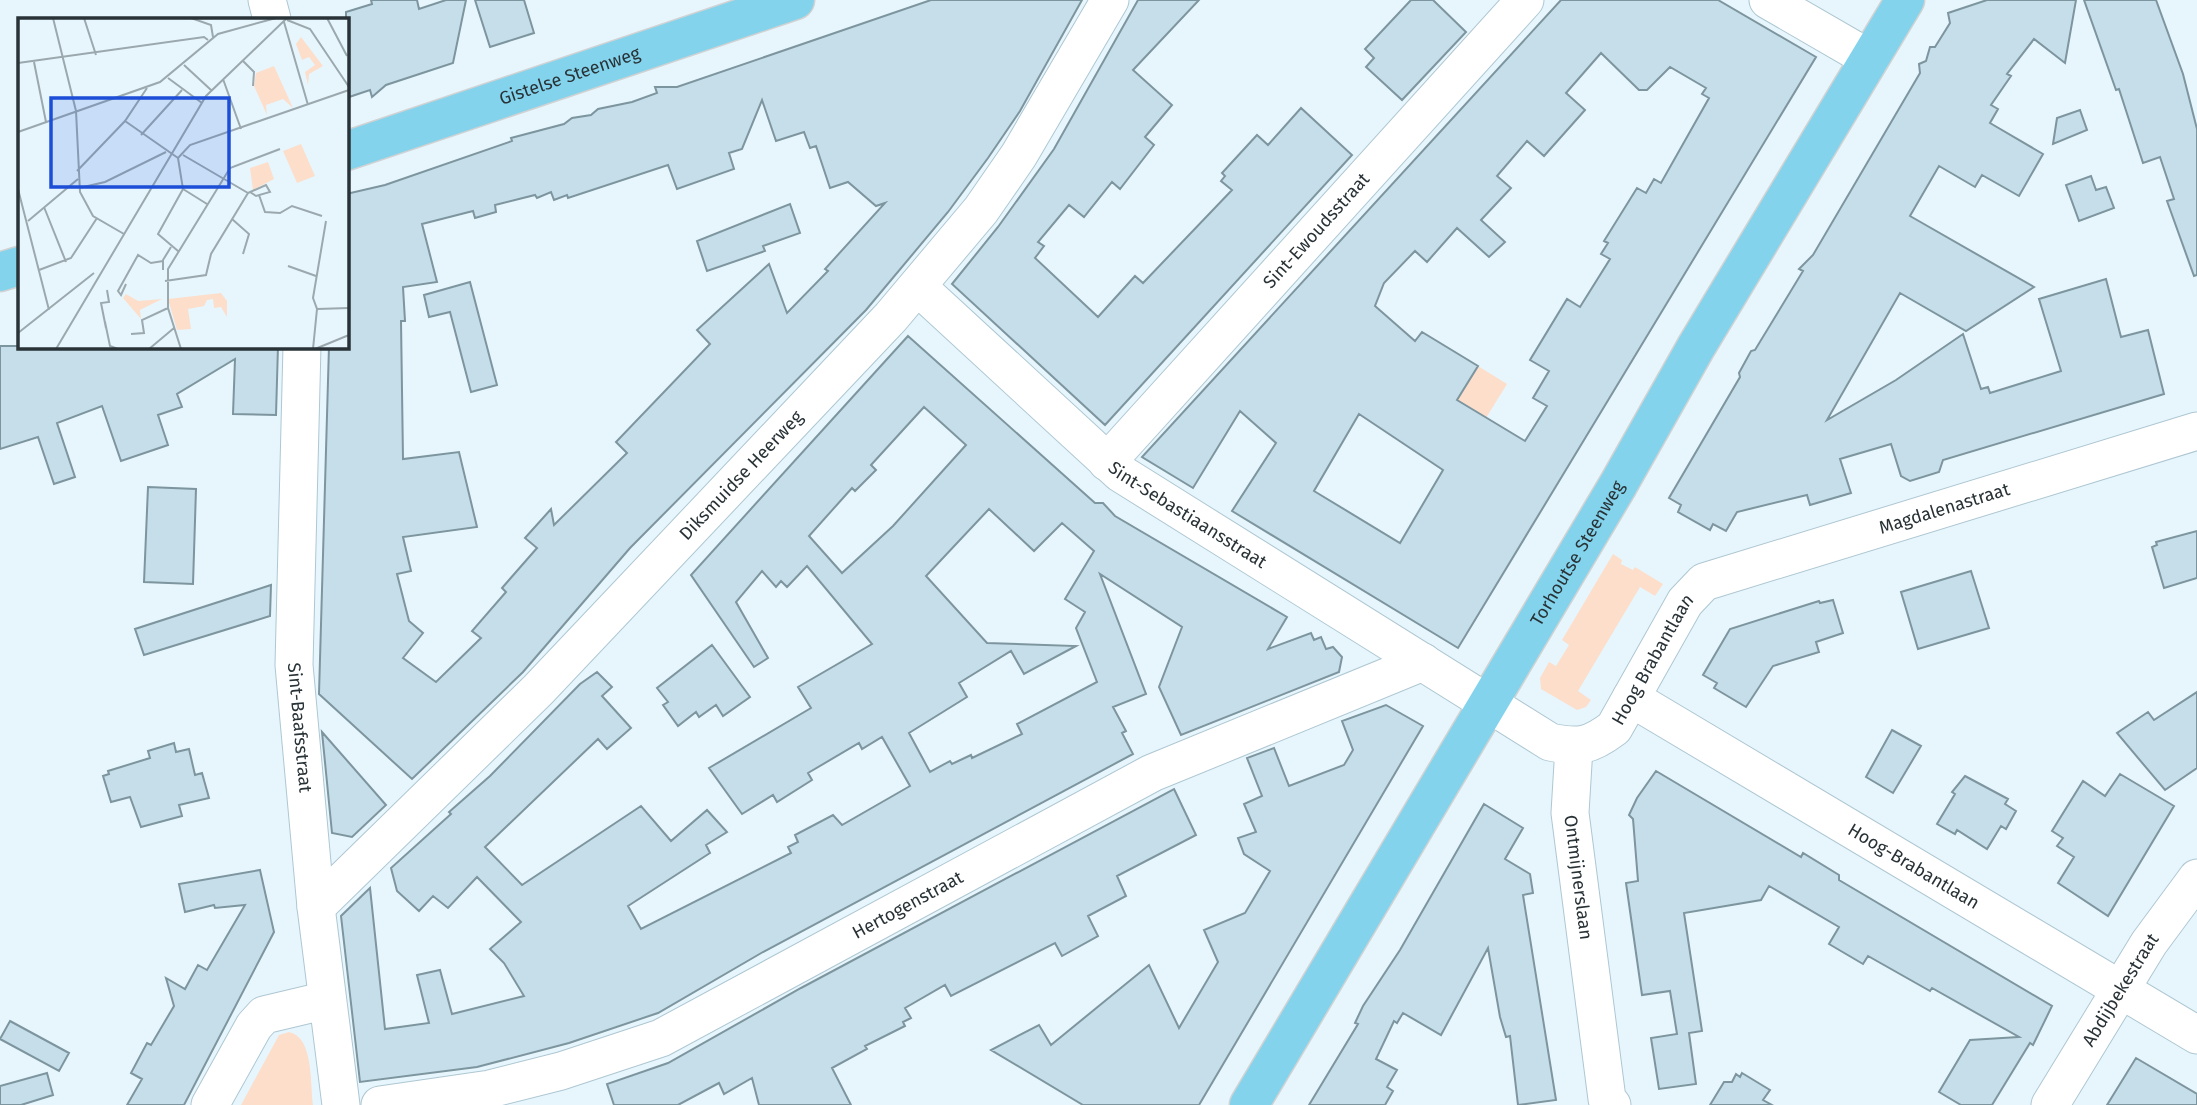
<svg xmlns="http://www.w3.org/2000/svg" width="2197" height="1105" viewBox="0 0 2197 1105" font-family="'Fira Sans',sans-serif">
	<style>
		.green { fill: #fcdecb }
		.building { fill: #c5dee9; stroke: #7d959e; stroke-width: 2; fill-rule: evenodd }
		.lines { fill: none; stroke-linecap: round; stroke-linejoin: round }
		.minor-casing { stroke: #aec7d2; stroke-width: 39 }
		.major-casing { stroke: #d0d2d3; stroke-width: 41 }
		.minor { stroke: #fff; stroke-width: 37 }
		.major { stroke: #83d3ec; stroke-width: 38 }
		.labels { text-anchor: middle; stroke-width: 6; stroke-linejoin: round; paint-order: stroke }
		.street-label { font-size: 18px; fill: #293337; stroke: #fff }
		.inset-road { fill: none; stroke: #9ba8ae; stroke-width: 2 }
		.view { fill: #1d4ed8; fill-opacity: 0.15; stroke: #1d4ed8; stroke-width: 3.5 }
		.inset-edge { fill: none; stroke: #293337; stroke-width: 3.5 }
	</style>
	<rect width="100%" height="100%" fill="#e7f6fd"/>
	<path class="green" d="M1478 366 1507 384 1486 418 1457 400Z
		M1613 554 1622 560 1621 564 1633 570 1635 567 1663 584 1655 596 1640 587 1578 691 1591 700 1586 707 1577 710 1541 689 1540 678 1549 662 1556 666 1569 645 1562 640Z
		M289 1032C314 1037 310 1084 313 1105H241L279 1035Z"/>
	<path class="building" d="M371 0H417L419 9 446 0H466L453 63 386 85 372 97 370 90 346 98V12L372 4Z
		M475 0H524L534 33 490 47Z
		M931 0H1082L1020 111 988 158 948 212 866 310 630 548 523 672 412 779 319 694 329 346H346V194L385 185 512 141 511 138 564 124 572 118 591 115 598 109 632 102 657 93 655 87H677ZM762 100 776 141 804 132 810 148 816 146 830 188 848 182 876 206 885 203 825 269 828 271 787 313 769 264 697 330 710 344 616 442 627 453 554 525 551 509 525 538 537 548 502 588 506 592 472 631 481 638 436 682 403 658 423 633 409 621 397 574 411 571 403 537 477 527 459 452 403 459 401 321H405L403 287 437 282 422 224 473 211 475 218 496 212 495 205 535 195 537 198 551 192 554 200 567 195 568 198 668 165 677 189 734 169 729 153 742 149Z
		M1138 0H1199L1133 70 1172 105 1145 137 1154 145 1120 189 1112 182 1084 217 1069 205 1038 242 1044 246 1035 258 1098 317 1135 276 1143 283 1232 190 1221 181 1225 176 1222 173 1257 135 1268 145 1301 108 1352 155 1105 425 952 284 998 227 1054 149Z
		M1411 0H1433L1466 32 1402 100 1366 67 1374 58 1365 49Z
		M1561 0H1718L1816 57 1458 648 1232 511 1276 443 1240 411 1193 488 1142 457ZM1601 53 1639 90H1647L1670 67 1706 88 1702 94 1709 98 1661 183 1654 179 1646 193 1637 188 1604 241 1608 243 1601 254 1610 259 1580 307 1567 299 1530 360 1549 371 1533 398 1547 406 1525 441 1457 400 1478 366 1422 332 1415 341 1375 306 1384 283 1415 251 1427 262 1457 228 1489 257 1505 242 1481 220 1511 188 1497 176 1527 141 1544 156 1585 110 1566 93ZM1359 414 1443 470 1400 543 1314 491Z
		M1987 0H2076L2065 63 2034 39 2007 74 2011 76 1991 105 1998 109 1990 123 2043 154 2019 196 1982 175 1975 187 1939 166 1910 216 2034 287 1966 331 1900 293 1827 420 1896 380 1963 334 1981 389 1988 387 1990 393 2061 371 2039 299 2106 279 2121 337 2148 330 2164 394 1943 460 1939 472 1910 481 1901 476 1891 444 1840 459 1851 493 1810 505 1807 495 1737 512 1726 531 1713 524 1710 530 1678 512 1681 505 1669 498 1740 377 1739 373 1751 351 1755 350 1803 271 1799 269 1813 255 1920 73 1919 64 1926 61 1930 47H1935L1950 23 1948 13Z
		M2084 0H2156L2183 74 2197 129V275L2194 276 2167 201 2174 199 2160 157 2143 163 2119 89 2116 90Z
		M2080 110 2087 130 2053 144 2057 118Z
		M2091 176 2096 190 2106 187 2114 208 2079 221 2066 185Z
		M790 204 800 233 763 246 765 251 707 271 697 241Z
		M470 282 497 385 471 392 450 312 429 317 424 295Z
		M908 336 1095 503H1103L1115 516 1287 617 1268 649 1311 633 1314 640 1321 637 1326 649 1333 647 1342 657 1339 672 1181 735 1159 687 1182 627 1100 574 1146 694 1113 707 1126 731 1122 733 1133 754 763 952 658 1013 569 1043 477 1067 360 1082 341 916 370 888 385 1029 429 1023 417 975 440 970 452 1014 524 996 504 963 490 949 521 922 477 877 448 908 433 896 419 911 397 891 391 868 451 814 449 812 490 776 580 684 597 672 612 687 602 696 631 728 607 749 598 739 485 847 522 885 641 806 671 841 707 810 727 832 706 845 710 853 628 906 641 929 791 853 788 847 798 842 795 835 833 815 842 825 910 786 882 737 862 749 859 743 808 773 812 780 777 802 773 795 742 814 709 768 811 708 798 687 872 644 807 566 787 587 781 581 776 587 762 571 736 602 768 658 754 667 691 575ZM924 407 966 445 893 526 842 573 809 536 852 488 855 491 876 470 871 465ZM989 509 1034 551 1062 523 1094 551 1065 599 1085 612 1076 628 1097 682 1017 724 1022 734 972 758 971 755 952 764 950 761 930 772 909 733 967 697 959 683 1011 651 1024 674 1076 646 987 643 926 576Z
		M0 346H278L276 415 233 414 235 359 177 394 182 407 158 415 168 445 121 461 102 406 57 423 75 477 54 484 38 437 0 449Z
		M148 487 196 489 193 584 144 582Z
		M2197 531V578L2164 588 2152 547 2157 545 2156 542Z
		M1971 571 1989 628 1918 649 1901 592Z
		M271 585 270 616 144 655 135 629Z
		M1833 600 1843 633 1816 642 1819 652 1773 666 1746 707 1714 688 1717 683 1703 675 1730 629 1819 601 1820 603Z
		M712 645 750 697 723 716 716 705 699 717 696 712 678 726 663 705 668 702 657 688Z
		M2197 692V768L2165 790 2117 733 2148 712 2154 720Z
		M1386 705 1423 726 1199 1105H1083L991 1050 1039 1025 1051 1045 1149 965 1179 1028 1218 962 1204 930 1245 913 1270 871 1244 854 1238 838 1256 832 1244 804 1262 796 1247 758 1274 748 1289 786 1344 765 1353 750 1342 721Z
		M1892 730 1921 746 1893 793 1866 777Z
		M322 732 386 805 352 837 332 833Z
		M174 743 176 752 189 749 195 775 202 773 209 798 179 805 182 816 141 827 130 797 111 802 103 776 109 774 108 771 150 758 148 751Z
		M1656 771 1801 857 1803 853 1839 875V880L2052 1006 2033 1045 2030 1043 1992 1105H1961L1939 1092 1970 1040 2019 1037 1932 988 1930 991 1868 956 1863 964 1829 944 1839 927 1769 886 1761 900 1684 913 1702 1031 1689 1033 1696 1084 1659 1089 1651 1038 1677 1034 1670 991 1642 995 1626 883 1638 881 1633 819 1629 815 1637 798Z
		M2120 774 2174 806 2108 916 2058 883 2074 857 2057 846 2063 838 2052 831 2083 781 2105 796Z
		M1965 776 2008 799 2005 804 2016 811 2006 829 2001 826 1987 849 1957 830 1955 834 1937 824 1955 794 1952 792Z
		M1174 789 1196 835 1117 876 1126 896 1088 916 1098 936 1062 956 1055 943 951 996 945 985 905 1008 911 1018 903 1022 905 1026 865 1046 867 1049 832 1068 851 1105H759L752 1078 724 1094 719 1083 678 1105H614L607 1084 668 1063 801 988Z
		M1484 804 1523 828 1505 859 1530 874 1533 893 1523 895 1556 1100 1518 1105 1510 1036 1506 1037 1500 1017 1488 948 1441 1035 1403 1013 1397 1023 1394 1021 1376 1059 1397 1070 1387 1087 1393 1091 1385 1105H1309L1358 1024 1355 1023 1363 1006 1400 950Z
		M260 870 274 932 184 1105H127L142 1079 131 1073 147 1043 151 1045 174 1006 166 978 185 989 198 965 207 970 245 905 215 908 214 905 185 912 179 884Z
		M10 1021 69 1053 59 1071 0 1039Z
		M2136 1058 2197 1094V1105H2107Z
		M47 1073 53 1095 21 1105H0V1086Z
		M1742 1073 1770 1090 1763 1100 1772 1105H1710L1724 1082H1732L1736 1074 1740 1077Z"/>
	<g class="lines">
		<defs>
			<g id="minor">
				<path d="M267 0 272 19"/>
				<path d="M1768 0 1870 59"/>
				<path id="s1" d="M918 287 1120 473 1550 742C1580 748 1590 746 1614 728L1685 602 1704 582 2197 431"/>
				<path id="s2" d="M302 346 294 665 316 907 341 1105"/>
				<path id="s3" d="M1107 462 1525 0"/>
				<path id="s4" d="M1631 698 2197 1035"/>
				<path id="s5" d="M1574 747 1570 813 1607 1099 1612 1105"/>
				<path id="s6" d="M316 907 538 690 891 317 981 210 1019 155 1110 0"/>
				<path d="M210 1105 254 1026 264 1015 327 1000"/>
				<path id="s7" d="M380 1105 490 1089 561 1071 661 1038 1152 773 1423 662"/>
				<path id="s8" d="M2050 1105 2149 943 2197 878"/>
			</g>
			<g id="major">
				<path id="s9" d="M346 151 795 0"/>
				<path d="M0 272 19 266"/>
				<path id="s10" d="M1249 1105 1618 485 1696 347 1905 0"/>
			</g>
		</defs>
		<use href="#minor" class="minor-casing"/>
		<use href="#major" class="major-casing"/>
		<use href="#minor" class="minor"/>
		<use href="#major" class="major"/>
	</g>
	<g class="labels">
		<g class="street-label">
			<text dy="6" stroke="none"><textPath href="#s9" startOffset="236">Gistelse Steenweg</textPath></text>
			<text dy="6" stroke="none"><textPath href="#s3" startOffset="312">Sint-Ewoudsstraat</textPath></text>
			<text dy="6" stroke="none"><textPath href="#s6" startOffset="606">Diksmuidse Heerweg</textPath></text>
			<text dy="6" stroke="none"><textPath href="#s1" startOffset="1274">Magdalenastraat</textPath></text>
			<text dy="6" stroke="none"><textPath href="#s1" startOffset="354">Sint-Sebastiaansstraat</textPath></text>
			<text dy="6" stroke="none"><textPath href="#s10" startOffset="642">Torhoutse Steenweg</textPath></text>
			<text dy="6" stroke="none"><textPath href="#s1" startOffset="929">Hoog Brabantlaan</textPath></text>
			<text dy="6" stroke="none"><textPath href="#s2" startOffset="382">Sint-Baafsstraat</textPath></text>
			<text dy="6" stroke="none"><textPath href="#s4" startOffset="329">Hoog-Brabantlaan</textPath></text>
			<text dy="6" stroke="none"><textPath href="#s5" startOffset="131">Ontmijnerslaan</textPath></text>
			<text dy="6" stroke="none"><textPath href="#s7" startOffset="570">Hertogenstraat</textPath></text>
			<text dy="6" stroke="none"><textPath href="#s8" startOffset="135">Abdijbekestraat</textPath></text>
		</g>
	</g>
	<g transform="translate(18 18)">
		<rect width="331" height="331" fill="#e7f6fd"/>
		<path d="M283 19 305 48 291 56 290 67 287 54 297 47 291 39 284 42 278 26ZM256 48 275 90 265 81 248 87 249 97 236 68 238 55ZM283 126 297 158 279 165 265 133ZM250 144 256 161 235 172 232 150ZM203 275 209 283V299L203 289 196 290 195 281 189 282 186 288 170 291 173 311 159 312 150 281ZM108 276 120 283 144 281 122 292 123 301 105 280Z" fill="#fcdecb"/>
		<path class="inset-road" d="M35 0 58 93 62 174 75 198 106 216M66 0 78 37M173 0 193 7 195 19M309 0 329 38M269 2 292 11 331 69M266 4 290 87M225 43 236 54 235 68M16 44 28 104M0 45 186 19 190 22M166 47 193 72M150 60 184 85M205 61 223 111M107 103 160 140M0 114 142 64 200 16 258 0M123 117 164 72M165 137 230 175M160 140 172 127 331 72M59 153 107 103 129 70M61 170 87 164 148 134M0 171 31 292M165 171 189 186M230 175 248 167 252 174 238 178 232 174M241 177 247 194 262 195 274 188 304 198M26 189 48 244M214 201 231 216 225 236M10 203 60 161M160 233 140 216 165 171 160 140M270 248 298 258M21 252 53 240 79 200M145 252V242L153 229M147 263 188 257 193 236 230 175M108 266 103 277 100 273 120 237 133 245 145 243M299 291 331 290M87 304 92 328 100 331M88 310 83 285 91 284 89 272M0 315 76 255M113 316 126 315 124 302 150 290M38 331 188 78 269 0M131 331 156 310M163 331 150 290V251L212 150 262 131M295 331 299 291 295 280 308 203M297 331 331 317"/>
		<path class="view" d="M33 80H211V169H33Z"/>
		<rect width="331" height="331" class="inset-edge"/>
	</g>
</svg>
